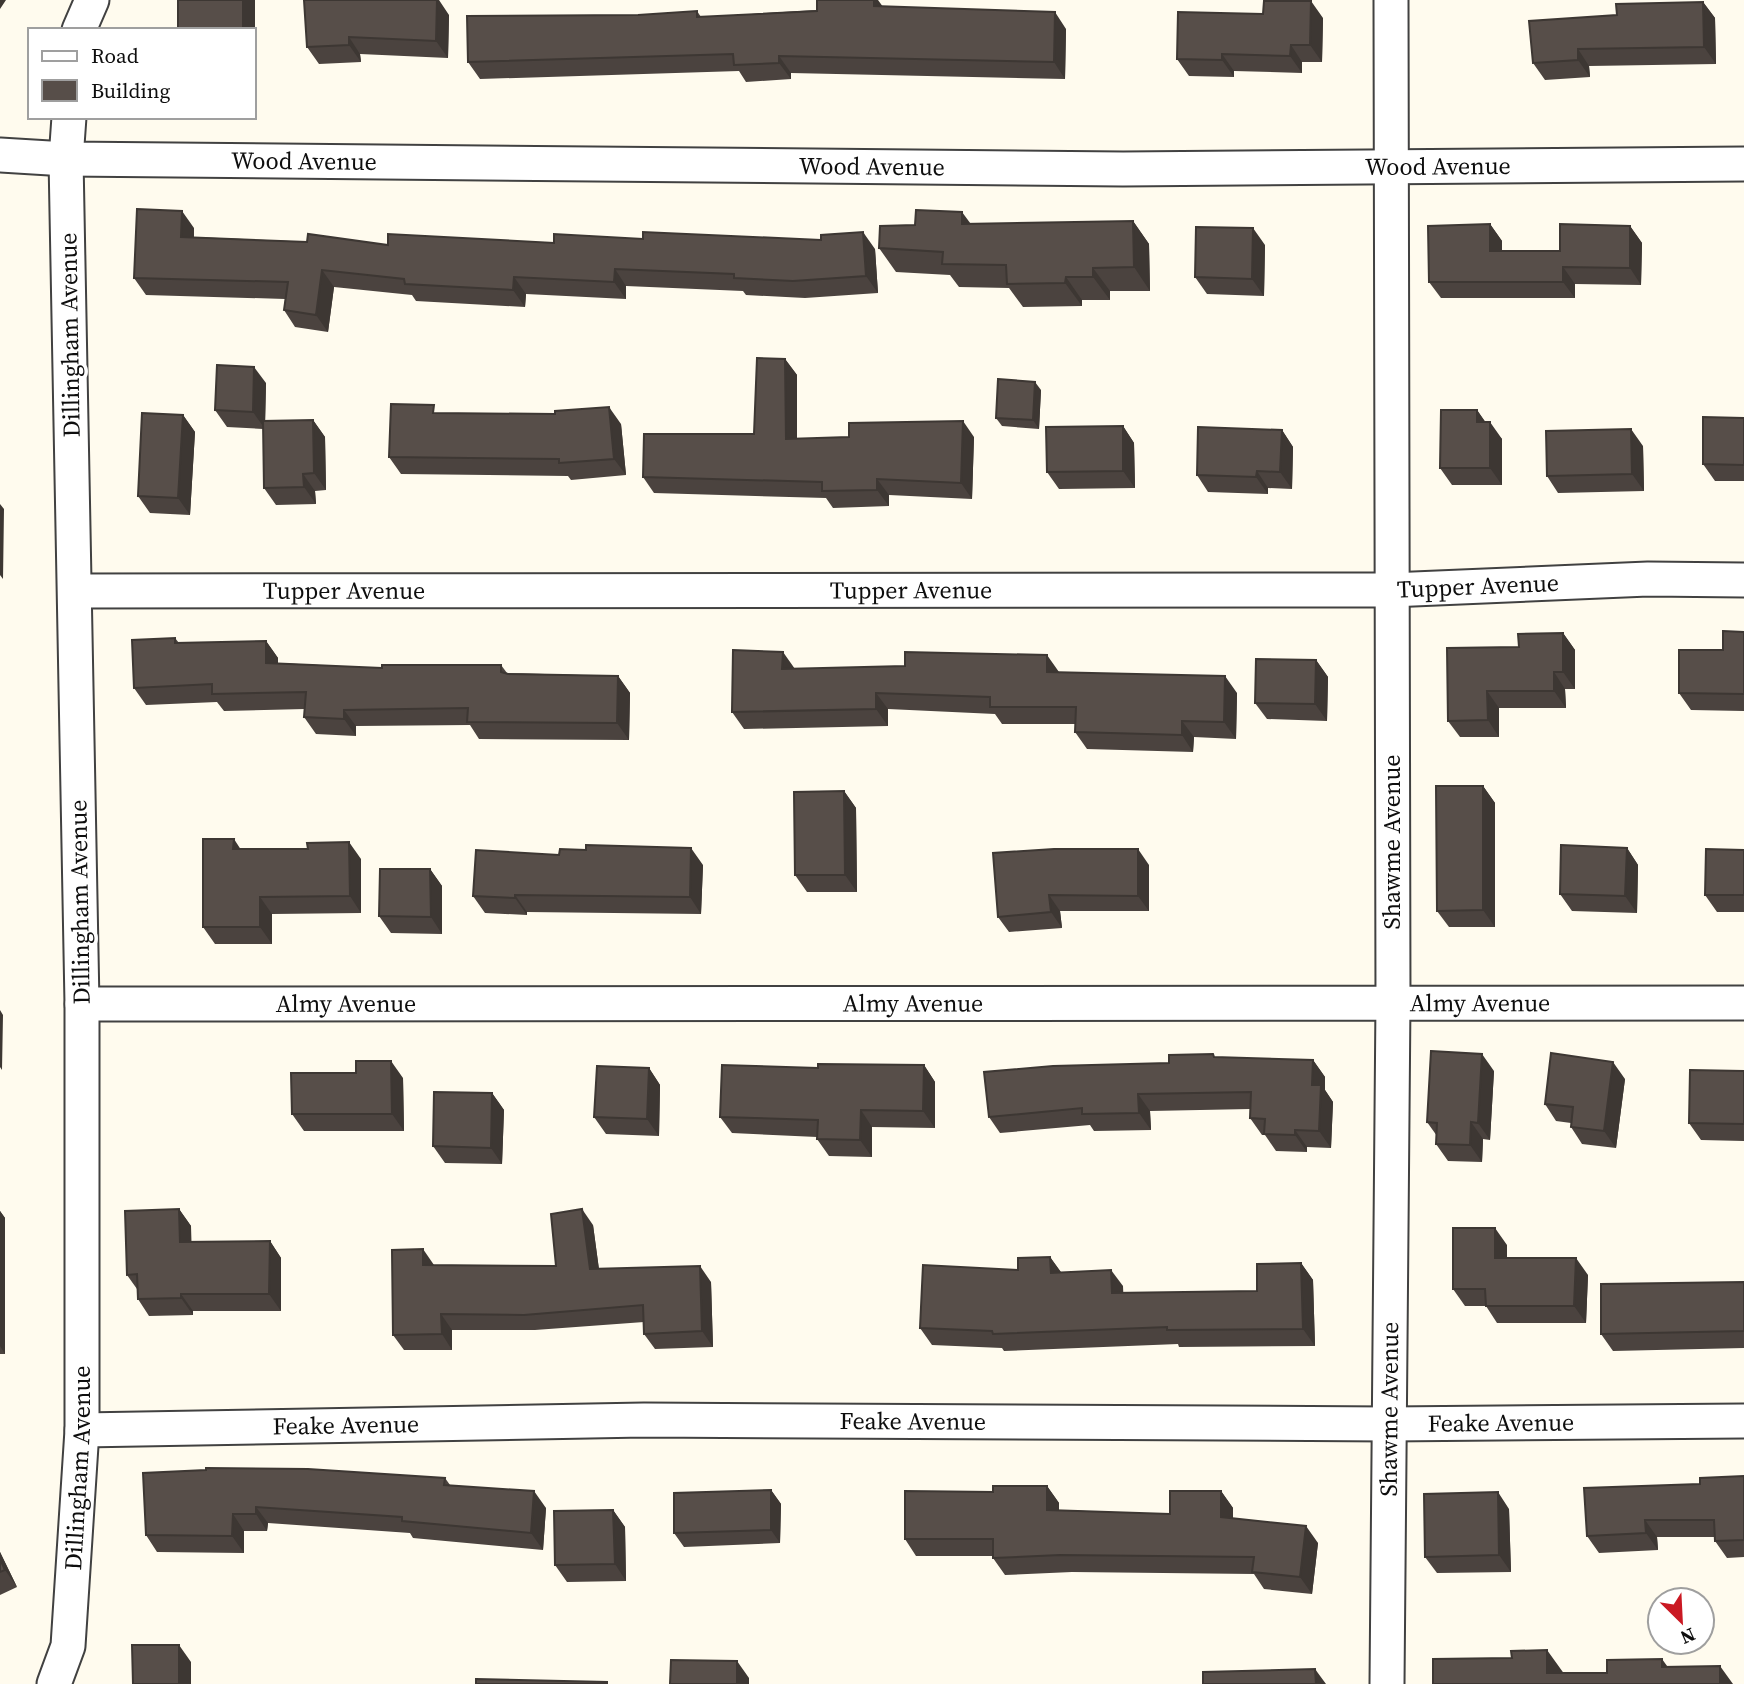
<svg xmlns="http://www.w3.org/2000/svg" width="1744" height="1684" viewBox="0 0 1744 1684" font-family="'Source Serif 4',serif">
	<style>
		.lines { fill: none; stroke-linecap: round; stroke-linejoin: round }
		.street-casing { stroke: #414141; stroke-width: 37 }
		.street { stroke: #fff; stroke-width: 33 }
		.wall { fill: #4b433f }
		.shaded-wall { fill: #3d3733 }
		.building { fill: #574e49; stroke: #3d3733; stroke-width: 2 }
		.labels { text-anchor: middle; stroke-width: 7; stroke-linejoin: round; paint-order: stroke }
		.street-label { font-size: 24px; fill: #0e0e0e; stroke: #fff }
	</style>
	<rect width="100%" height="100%" fill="#fffbee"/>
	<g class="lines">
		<defs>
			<g id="street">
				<path d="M79 30 92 0"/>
				<path id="s1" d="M0 155 66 159 1123 169 1744 164"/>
				<path id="s2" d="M76 591 1390 590 1648 579 1744 580"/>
				<path id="s3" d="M82 1004 1744 1003"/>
				<path id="s4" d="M82 1430 644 1420 1389 1424 1744 1421"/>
				<path id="s5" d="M54 1684 68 1646 82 1430V1004L66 159 69 117"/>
				<path id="s6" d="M1387 1684 1393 1001 1391 0"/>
			</g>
		</defs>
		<use href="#street" class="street-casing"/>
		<use href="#street" class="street"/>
	</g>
	<path class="wall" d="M304 0 449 15 448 58 360 54 361 62 319 64 307 47Z
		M1703 2 1715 18 1716 64 1589 66 1590 77 1545 80 1533 63 1617 15Z
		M883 6 1066 29 1065 79 791 73V79L746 82 739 71 480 79 468 62 638 15 697 11 701 17Z
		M1323 18 1322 62H1302V73L1234 71V77L1189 76 1177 59Z
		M1133 221 1149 244 1150 291H1110V300H1082V306L1023 307 1009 288 959 287 950 275 896 272 879 248 971 224Z
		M1490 224 1502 241V251H1560L1630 226 1642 243 1641 285 1575 284V298H1441L1429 282Z
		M194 228V237L388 245 554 243 875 249 878 293 805 298 746 295 743 291 626 286V299L526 294 525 307 416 301 412 295 334 287 328 332 295 327 284 310 285 299 146 295 134 278Z
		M1265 245 1264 296 1207 294 1195 277Z
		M785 359 797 375V439L974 437 972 499 889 495V506L833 508 826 498 654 493 643 477 754 434Z
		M266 383 265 421 313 420 325 437 326 490 315 491 316 504 276 505 264 488 263 429 227 427 215 410Z
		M1041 390 1039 429 1002 426 996 418Z
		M1477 410 1485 422 1502 439V485H1452L1440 468Z
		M439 413 621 424 626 475 571 480 568 476 401 474 389 457Z
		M183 415 195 432 190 515 150 513 138 496Z
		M1744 418V481H1715L1703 464Z
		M1123 426 1134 443 1135 488 1059 489 1047 472Z
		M1282 430 1293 447 1292 489 1268 488V494L1208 492 1197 475Z
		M1643 446 1644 491 1558 493 1547 476Z
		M1744 632V711L1691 710 1679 693 1723 650Z
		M1563 633 1575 650V689H1565L1566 708H1499V737H1460L1448 721Z
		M175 638 179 643 266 641 278 658V663L382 668 501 665 507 673 618 676 630 693 629 740 479 739 470 725 356 726V736L316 734 304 717 305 709 224 711 217 702 146 705 134 688Z
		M1316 660 1328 677 1327 721 1267 719 1255 703Z
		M795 669 1059 673 1237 693 1236 739 1194 737 1193 752 1087 749 1075 732V724H1002L995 714 888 709V726L744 729 732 712Z
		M1483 786 1495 803V927H1449L1437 911Z
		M844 791 856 808 857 892H807L795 875Z
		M1627 848 1638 865 1637 913 1572 911 1560 894Z
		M240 849 361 859V913L272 914V944H215L203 927Z
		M1744 850V912H1717L1705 895Z
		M993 853 1149 865V911H1060L1062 928 1009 932 998 917Z
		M703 865 701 914 527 912V915L485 913 473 896Z
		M430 869 442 886V934L391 933 379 916Z
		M1216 1057 1313 1060 1325 1077V1090L1333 1102 1331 1148 1307 1147V1152L1276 1151 1265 1135H1262L1250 1118V1109L1150 1111 1151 1130 1094 1131 1090 1125 1000 1133 989 1117 1169 1063Z
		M924 1065 935 1082V1128L872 1127V1157L829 1156 817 1139V1137L732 1133 720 1117 818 1068Z
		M649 1068 660 1085 659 1136 606 1134 594 1117Z
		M1494 1071 1490 1140 1483 1139 1482 1162 1448 1161 1436 1144 1437 1136 1427 1122Z
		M1744 1071V1141L1701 1140 1689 1123Z
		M403 1078 404 1131H304L292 1114Z
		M1625 1079 1616 1148 1582 1144 1571 1127V1123L1556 1121 1545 1104Z
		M492 1093 504 1110 502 1164 445 1163 433 1146Z
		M179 1209 191 1226V1241H270L281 1258V1311H193V1315L149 1316 138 1299 137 1289 127 1275Z
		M0 1211 5 1218V1354H0Z
		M593 1225 599 1269 711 1282 713 1347 655 1349 644 1334V1322L535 1330H452V1350H404L393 1335 434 1265 556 1266Z
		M1507 1245V1258L1588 1275 1586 1323H1497L1486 1306H1465L1453 1289Z
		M1050 1257 1061 1272 1123 1286V1293L1257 1291 1301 1263 1313 1280 1315 1346 1179 1347 1178 1344 1004 1351 1002 1348 932 1345 920 1328 1018 1270Z
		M1744 1282V1348L1613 1351 1601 1334Z
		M143 1473 445 1478 450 1485 546 1508 543 1550 413 1538 410 1533 268 1523 267 1531H244V1553L157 1552 146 1535Z
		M1744 1476V1557L1727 1558 1715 1541V1537H1657L1658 1550 1599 1553 1587 1536Z
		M1047 1486 1059 1503V1510L1170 1514 1221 1491 1233 1508V1518L1318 1543 1312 1594 1264 1589 1254 1574 1072 1572 1005 1575 993 1558V1556H916L905 1539 993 1492Z
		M771 1490 781 1504 780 1543 684 1547 674 1533Z
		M1509 1509 1511 1572 1437 1573 1425 1557Z
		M613 1510 625 1527 626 1581 567 1582 555 1565Z
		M0 1552 17 1587 0 1595Z"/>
	<path class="shaded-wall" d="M0 0H6L0 9Z
		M243 0H255V75L254 74V30H243Z
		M437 0H439L449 15 448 58 436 41Z
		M874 0H878L886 11 874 6Z
		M1311 1 1323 18 1322 62 1310 45Z
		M1703 2 1715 18 1716 64 1704 47Z
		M1055 12 1066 29 1065 79 1054 62Z
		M349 37 360 54 361 62 349 45Z
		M1291 45 1302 62V73L1290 56Z
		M1578 49 1589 66 1590 77 1578 60Z
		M1222 54 1234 71V77L1222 60Z
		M779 56 791 73V79L779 63Z
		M182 211 194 228 193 254 181 237Z
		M962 212 979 235 962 224Z
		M1133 221 1149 244 1150 291 1134 267Z
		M1490 224 1502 241V268L1490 251Z
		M1630 226 1642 243 1641 285 1630 268Z
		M1253 228 1265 245 1264 296 1252 279Z
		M863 232 875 249 878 293 866 276Z
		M1563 267 1575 284V298L1563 282Z
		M1093 268 1110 291V300L1093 277Z
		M615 269 626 286V299L614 282Z
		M322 270 334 287 328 332 316 315Z
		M514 277 526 294 525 307 513 290Z
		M1066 277 1082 300V306L1065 283Z
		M785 359 797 375V455L786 439Z
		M254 367 266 383 265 429 253 412Z
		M1035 382 1041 390 1039 429 1033 420Z
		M609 407 621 424 626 475 614 459Z
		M1477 410 1489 427 1477 422Z
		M183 415 195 432 190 515 178 498Z
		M313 420 325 437 326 490 314 473Z
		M963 421 974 437 972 499 961 483Z
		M1490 422 1502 439V485L1490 468Z
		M1123 426 1134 443 1135 488 1123 471Z
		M1631 429 1643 446 1644 491 1632 474Z
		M1282 430 1293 447 1292 489 1280 472Z
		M1257 471 1268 488V494L1256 477Z
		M303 474 315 491 316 504 304 487Z
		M877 479 889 495V506L877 490Z
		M0 504 4 509 3 579 0 575Z
		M1563 633 1575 650V689L1563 672Z
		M266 641 278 658V680L266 663Z
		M783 652 795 669H782Z
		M1047 655 1059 672H1047Z
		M1316 660 1328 677 1327 721 1315 704Z
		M1554 672 1565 689 1566 708 1554 691Z
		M618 676 630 693 629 740 617 723Z
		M1225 676 1237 693 1236 739 1224 722Z
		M1487 691 1499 708V737L1488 720Z
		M876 693 888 709V726L876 709Z
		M344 710 356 726V736L344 719Z
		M1182 721 1194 737 1193 752 1182 735Z
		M1483 786 1495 803V927L1483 910Z
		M844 791 856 808 857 892 845 875Z
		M234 839 245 856 233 849Z
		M349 842 361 859V913L350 896Z
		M691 848 703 865 701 914 690 897Z
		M1627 848 1638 865 1637 913 1625 896Z
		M1138 849 1149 865V911L1138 896Z
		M430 869 442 886V934L431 917Z
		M515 895 527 912V915L515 898Z
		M1049 895 1060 911 1062 928 1051 912Z
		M260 897 272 914V944L260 927Z
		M0 1010 3 1015 2 1070 0 1067Z
		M1482 1054 1494 1071 1490 1140 1478 1123Z
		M1313 1060 1325 1077V1090L1333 1102 1331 1148 1319 1131 1312 1085Z
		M391 1061 403 1078 404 1131 392 1114Z
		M1613 1062 1625 1079 1616 1148 1604 1131Z
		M924 1065 935 1082V1128L923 1111Z
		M649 1068 660 1085 659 1136 647 1119Z
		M492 1093 504 1110 502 1164 491 1148Z
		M1138 1094 1150 1111 1151 1130 1139 1113Z
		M861 1110 872 1127V1157L860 1140Z
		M1471 1122 1483 1139 1482 1162 1470 1145Z
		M1295 1130 1307 1147V1152L1295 1135Z
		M179 1209 191 1226 192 1259 180 1242Z
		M582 1209 593 1225 601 1285 590 1269Z
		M0 1211 5 1218V1354L0 1346Z
		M1495 1228 1507 1245V1275L1495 1258Z
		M270 1241 281 1258V1311L269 1294Z
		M423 1249 434 1265H423Z
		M1050 1257 1062 1274 1051 1273Z
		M1576 1258 1588 1275 1586 1323 1574 1306Z
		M1301 1263 1313 1280 1315 1346 1303 1329Z
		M700 1266 711 1282 713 1347 702 1331Z
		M1111 1270 1123 1286 1124 1310 1112 1293Z
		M181 1294 193 1311V1315L181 1298Z
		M441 1314 452 1330V1350L442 1334Z
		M1047 1486 1059 1503V1527L1047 1510Z
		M771 1490 781 1504 780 1543 771 1530Z
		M534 1491 546 1508 543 1550 531 1533Z
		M1221 1491 1233 1508V1534L1221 1517Z
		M1498 1492 1509 1509 1511 1572 1499 1555Z
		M256 1507 268 1523 267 1531 256 1514Z
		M613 1510 625 1527 626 1581 615 1564Z
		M233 1514 244 1531V1553L232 1536Z
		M1645 1520 1657 1537 1658 1550 1646 1533Z
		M1306 1526 1318 1543 1312 1594 1300 1577Z
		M0 1552 17 1587 5 1570 0 1559Z
		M179 1645 191 1662V1684H179Z
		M1547 1650 1565 1675 1547 1673Z
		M1662 1659 1680 1684 1662 1667Z
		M737 1661 749 1678V1684H737Z
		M1720 1666 1733 1684H1720Z
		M1315 1669 1326 1684H1316Z"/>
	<path class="building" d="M178 0H243V30H178Z
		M304 0H437L436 41 349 37V45L307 47Z
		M817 0H874V6L1055 12 1054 62 779 56V63L734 65 733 54 468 62 467 16 638 15 697 11V17L817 11Z
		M1264 1H1311L1310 45H1291L1290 56 1222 54V60L1177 59 1178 12 1263 14Z
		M1703 2 1704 47 1578 49V60L1533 63 1529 21 1617 15 1616 4Z
		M137 209 182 211 181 237 307 242 308 234 388 245V234L554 243V234L643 239V232L821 240V235L863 232 866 276 793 281 734 278V274L615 269 614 282 514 277 513 290 405 284 404 279 322 270 316 315 284 310 288 282 134 278Z
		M916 210 962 212V224L1133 221 1134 267 1093 268V277H1066L1065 283 1007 284 1006 265 942 264 943 252 879 248 880 226 915 225Z
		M1490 224V251H1560V224L1630 226V268L1563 267V282H1429L1428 226Z
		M1196 227 1253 228 1252 279 1195 277Z
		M757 358 785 359 786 439 849 437V423L963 421 961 483 877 479V490L822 491V482L643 477 644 434H754Z
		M217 365 254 367 253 412 215 410Z
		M998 379 1035 382 1033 420 996 418Z
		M391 404 434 405 433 413 555 414V411L609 407 614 459 559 463V459L389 457Z
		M1441 410H1477V422H1490V468H1440Z
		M142 413 183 415 178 498 138 496Z
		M1703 417 1744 418V465L1703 464Z
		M313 420 314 473 303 474 304 487 264 488 263 421Z
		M1123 426V471L1047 472 1046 427Z
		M1198 427 1282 430 1280 472 1257 471 1256 477 1197 475Z
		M1631 429 1632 474 1547 476 1546 431Z
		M1723 631 1744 632V694L1679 693V650H1723Z
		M1563 633V672H1554V691H1487L1488 720 1448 721 1447 648 1519 647 1518 634Z
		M175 638V643L266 641V663L382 668V665H501V672L508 674 618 676 617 723 467 722 468 708 344 710V719L304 717 306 692 212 694V684L134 688 132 640Z
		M733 650 783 652 782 669 905 666V652L1047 655V672L1225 676 1224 722 1182 721V735L1075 732 1076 707H990V697L876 693V709L732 712Z
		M1256 659 1316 660 1315 704 1255 703Z
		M1436 786H1483V910L1437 911Z
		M844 791 845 875H795L794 792Z
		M203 839H234L233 849H308L307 843 349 842 350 896 260 897V927H203Z
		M586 845 691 848 690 897 515 895V898L473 896 476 850 559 855 560 849 586 850Z
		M1561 845 1627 848 1625 896 1560 894Z
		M1054 849H1138V896L1049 895 1051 912 998 917 993 853Z
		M1706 849 1744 850V895H1705Z
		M380 869H430L431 917 379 916Z
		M1431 1051 1482 1054 1478 1123 1471 1122 1470 1145 1436 1144 1437 1123 1427 1122Z
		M1551 1053 1613 1062 1604 1131 1571 1127 1573 1107 1545 1104Z
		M1213 1054 1214 1057 1313 1060 1312 1085H1321L1319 1131 1295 1130V1135L1264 1134 1265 1119 1250 1118 1251 1092 1138 1094 1139 1113 1082 1114V1108L989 1117 984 1072 1053 1066 1169 1063V1055Z
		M356 1061H391L392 1114H292L291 1073H356Z
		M818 1064 924 1065 923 1111 861 1110 860 1140 817 1139 818 1120 720 1117 722 1065 818 1068Z
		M597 1066 649 1068 647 1119 594 1117Z
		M1690 1070 1744 1071V1124L1689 1123Z
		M434 1092 492 1093 491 1148 433 1146Z
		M179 1209 180 1242 270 1241 269 1294H181V1298L138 1299 137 1274 127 1275 125 1211Z
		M582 1209 590 1269 700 1266 702 1331 644 1334 643 1305 524 1315 441 1314 442 1334 393 1335 392 1250 423 1249V1265L556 1266 551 1214Z
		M1453 1228H1495V1258H1576L1574 1306H1486L1485 1289H1453Z
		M1050 1257 1051 1273 1111 1270 1112 1293 1257 1291V1264L1301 1263 1303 1329 1167 1330V1327L993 1334 992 1331 920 1328 923 1265 1018 1270V1258Z
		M1744 1282V1331L1601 1334V1284Z
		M206 1468 308 1469 445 1478 444 1485 534 1491 531 1533 402 1521V1517L256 1507V1514H233L232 1536 146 1535 143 1473 206 1470Z
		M1744 1476V1540L1715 1541 1714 1520H1645L1646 1533 1587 1536 1584 1488 1700 1484V1478Z
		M993 1486H1047V1510L1170 1514V1491H1221V1517L1306 1526 1300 1577 1252 1572 1254 1557 1060 1555 993 1558V1539H905V1491L993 1492Z
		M771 1490V1530L674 1533V1493Z
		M1498 1492 1499 1555 1425 1557 1424 1494Z
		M613 1510 615 1564 555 1565 554 1511Z
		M0 1559 5 1570 0 1572Z
		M132 1645H179V1684H133Z
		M1547 1650V1673H1607V1660L1662 1659V1667L1720 1666V1684H1433V1659L1512 1658 1511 1651Z
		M671 1660 737 1661V1684H670Z
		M1315 1669 1316 1684H1203V1672Z
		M476 1679 607 1682V1684H476Z"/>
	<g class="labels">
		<g class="street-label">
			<text dy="8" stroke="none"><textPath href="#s1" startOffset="304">Wood Avenue</textPath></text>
			<text dy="8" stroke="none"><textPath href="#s1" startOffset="1438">Wood Avenue</textPath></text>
			<text dy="8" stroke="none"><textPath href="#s1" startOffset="872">Wood Avenue</textPath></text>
			<text transform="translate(70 335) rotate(-91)" y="8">Dillingham Avenue</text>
			<text dy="8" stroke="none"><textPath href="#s2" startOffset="1402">Tupper Avenue</textPath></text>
			<text dy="8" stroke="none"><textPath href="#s2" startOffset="835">Tupper Avenue</textPath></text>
			<text dy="8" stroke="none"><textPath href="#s2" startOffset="268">Tupper Avenue</textPath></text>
			<text transform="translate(1392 842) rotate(-90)" y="8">Shawme Avenue</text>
			<text transform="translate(80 902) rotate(-91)" y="8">Dillingham Avenue</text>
			<text dy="8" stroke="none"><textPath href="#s3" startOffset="831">Almy Avenue</textPath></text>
			<text dy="8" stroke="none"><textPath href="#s3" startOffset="1398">Almy Avenue</textPath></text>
			<text dy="8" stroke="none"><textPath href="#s3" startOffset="264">Almy Avenue</textPath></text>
			<text dy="8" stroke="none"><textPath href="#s6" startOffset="275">Shawme Avenue</textPath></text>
			<text dy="8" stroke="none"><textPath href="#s4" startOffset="831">Feake Avenue</textPath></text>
			<text dy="8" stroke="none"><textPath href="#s4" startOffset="1419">Feake Avenue</textPath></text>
			<text dy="8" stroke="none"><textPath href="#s4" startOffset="264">Feake Avenue</textPath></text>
			<text dy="8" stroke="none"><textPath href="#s5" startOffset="219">Dillingham Avenue</textPath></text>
		</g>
	</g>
	<rect x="28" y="28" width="228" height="91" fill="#ffffff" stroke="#9f9f9f" stroke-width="2"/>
	<rect x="42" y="51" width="35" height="10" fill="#ffffff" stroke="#9f9f9f" stroke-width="2"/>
	<text x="91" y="63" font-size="21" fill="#0e0e0e">Road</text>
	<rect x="42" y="80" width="35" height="21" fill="#574e49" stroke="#9f9f9f" stroke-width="2"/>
	<text x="91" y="98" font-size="21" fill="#0e0e0e">Building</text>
	<g transform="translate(1681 1621) rotate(156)"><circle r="33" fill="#ffffff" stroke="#9f9f9f" stroke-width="2"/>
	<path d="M0-5L12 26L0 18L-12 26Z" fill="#ca1923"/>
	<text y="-10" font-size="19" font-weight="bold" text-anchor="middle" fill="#0e0e0e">N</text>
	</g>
</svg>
